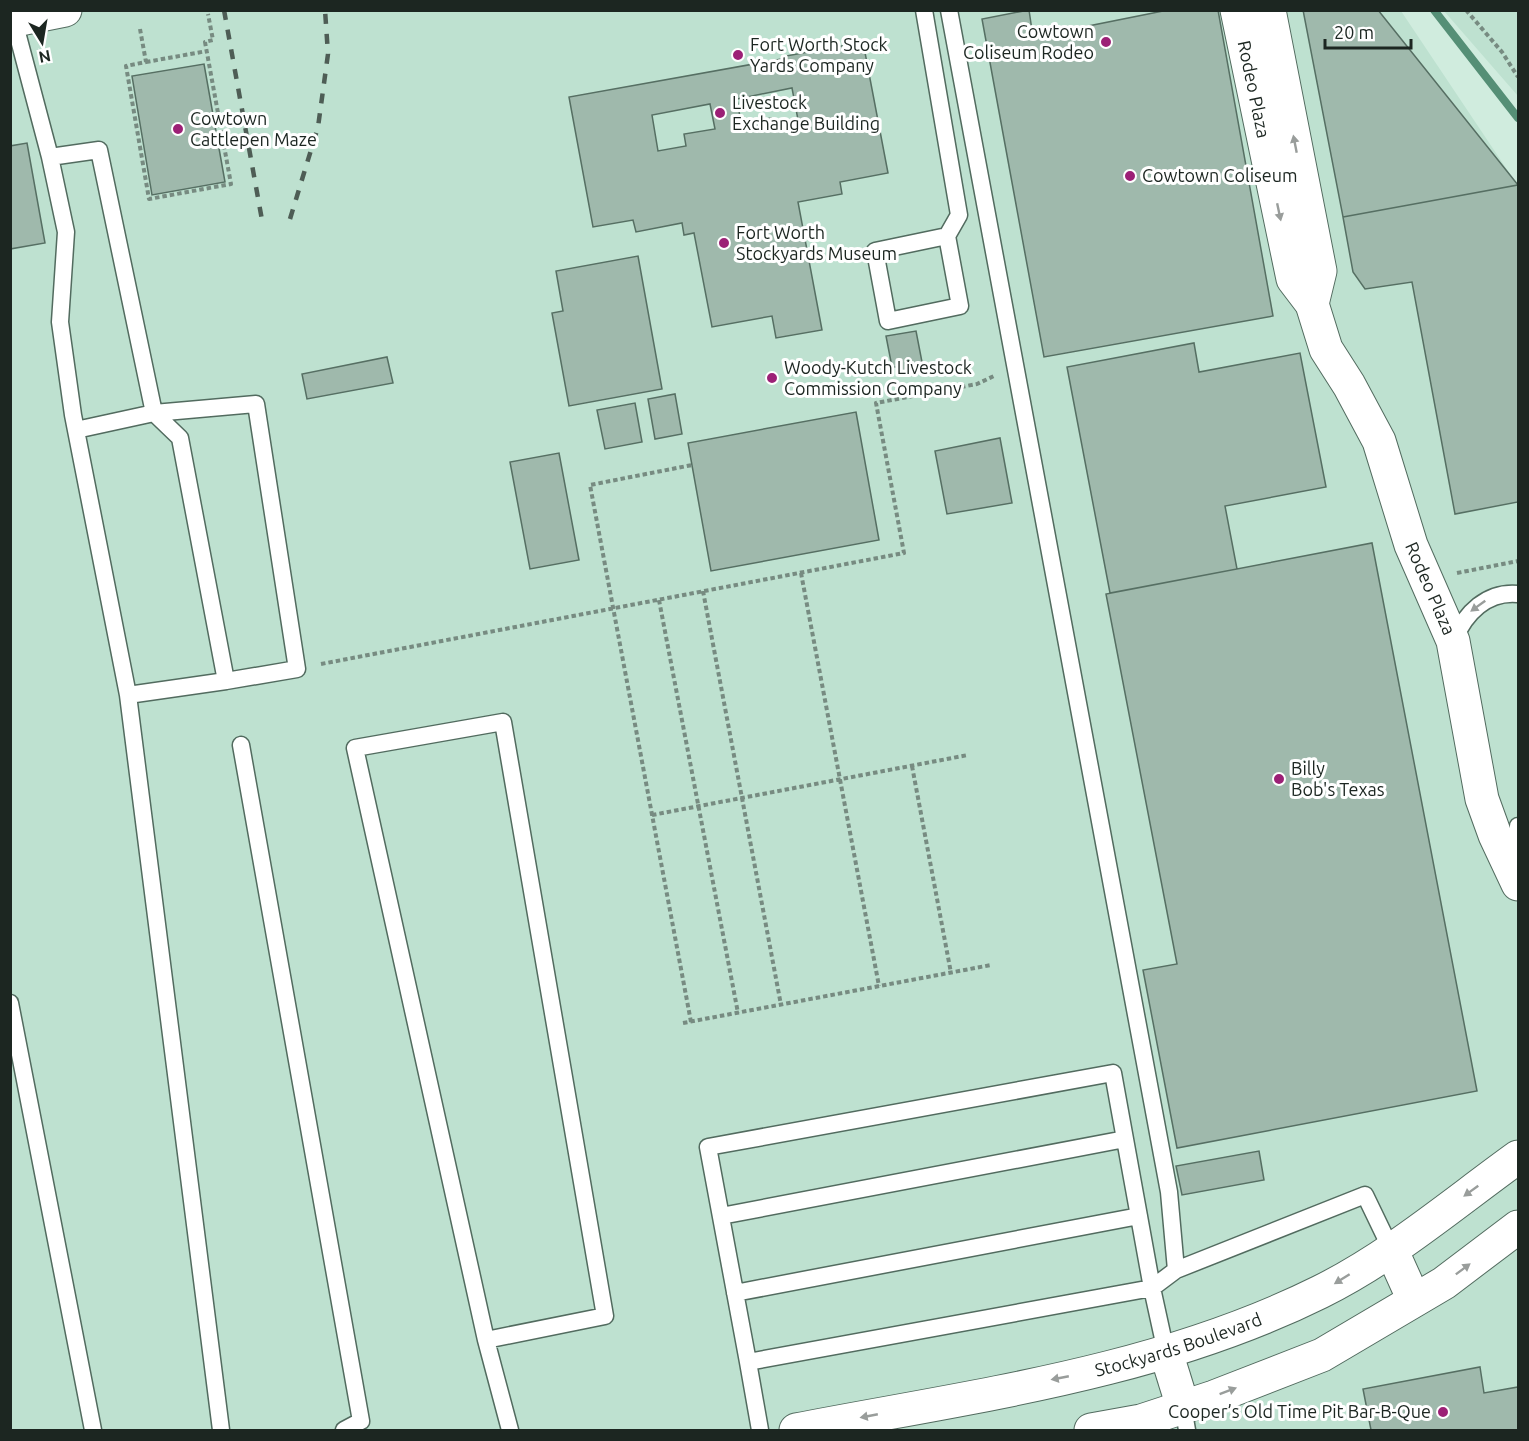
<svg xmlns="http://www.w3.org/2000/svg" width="1529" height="1441" viewBox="0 0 1529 1441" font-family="Ubuntu,sans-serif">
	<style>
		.built { fill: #bee1d0 }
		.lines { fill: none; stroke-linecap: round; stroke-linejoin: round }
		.stream { stroke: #558f76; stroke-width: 8 }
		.building { fill: #9fb9ac; stroke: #566f63; stroke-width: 1.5; fill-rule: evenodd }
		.lane-casing { stroke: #526b5f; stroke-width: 19 }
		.street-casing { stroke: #526b5f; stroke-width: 35 }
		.path { stroke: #778b81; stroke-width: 4; stroke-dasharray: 4.5 3; stroke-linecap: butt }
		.lane { stroke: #fff; stroke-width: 16 }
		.street { stroke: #fff; stroke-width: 33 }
		.rail { stroke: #4e5d55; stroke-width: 4.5; stroke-dasharray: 10 10; stroke-linecap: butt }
		.oneway { fill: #999d9b }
		.poi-dot { fill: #9c2076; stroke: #fff; stroke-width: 2 }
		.labels { text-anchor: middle; stroke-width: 6; stroke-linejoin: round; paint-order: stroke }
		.poi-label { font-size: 18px; fill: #1c2621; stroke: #fff; text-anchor: start }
		.street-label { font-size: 18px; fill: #1c2621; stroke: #fff }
	</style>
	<rect width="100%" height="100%" fill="#d0ecde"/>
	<path class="built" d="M10 11H1401L1518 186V1430H11Z
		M1444 11H1518V96Z"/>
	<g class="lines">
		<path class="stream" d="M1434 10 1518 118"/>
	</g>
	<path class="building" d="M1029 10 1033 37 1168 10H1218L1273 316 1044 357 982 19Z
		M1303 10H1378L1518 185 1343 217Z
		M863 42 888 173 840 182 842 194 798 202 822 330 776 338 772 316 712 327 694 233 684 235 682 223 636 232 633 220 593 227 569 97 787 58 786 56ZM792 88 799 125 773 130 771 118 741 123 737 99ZM710 104 715 129 684 134 686 146 658 151 652 115Z
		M204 64 225 182 152 195 132 76Z
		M27 143 45 243 10 249V146Z
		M1518 185V502L1455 514 1412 282 1365 289 1353 272 1343 217Z
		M638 256 662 389 569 406 552 313 563 311 556 271Z
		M916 331 922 362 918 363 920 371 898 375 897 367H892L886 336Z
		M1194 343 1199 372 1300 353 1326 487 1225 506 1237 569 1110 593 1067 367Z
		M387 357 393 383 307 399 302 374Z
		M675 394 682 434 655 439 648 399Z
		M635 403 642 442 605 449 597 410Z
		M856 412 879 540 711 571 688 443Z
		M1000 438 1012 503 947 514 935 451Z
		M559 453 579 560 530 569 510 462Z
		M1372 543 1477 1091 1177 1148 1143 970 1177 964 1106 594Z
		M1259 1151 1264 1180 1182 1195 1176 1166Z
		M1480 1367 1484 1393 1518 1387V1430H1371L1363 1389Z"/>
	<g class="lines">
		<defs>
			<path id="lane" d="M924 10 959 215 947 236 960 306 888 321 875 251 947 236
				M949 10 1169 1192 1176 1270
				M14 21 50 157 66 232 60 322 73 415 128 695 221 1430
				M50 157 99 150 154 413 180 438 226 681 297 669 256 404 154 413 76 430
				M1454 640C1465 613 1487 591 1518 594
				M128 695 226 681
				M241 745 361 1421 344 1430
				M1518 866V826
				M10 1003 93 1430
				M1113 1073 1152 1288 748 1362 708 1147Z
				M721 1216 1125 1139
				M735 1293 1139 1216
				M486 1340 605 1316 503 722 355 748 486 1340 510 1430
				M1166 1352 1152 1288 1176 1270 1365 1195 1391 1249
				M748 1362 760 1430
				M1183 1407 1187 1430"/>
			<g id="street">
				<path id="s1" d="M1237 10 1293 279 1312 304 1326 349 1349 385 1379 441 1411 545 1453 641 1482 799 1495 835 1518 884"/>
				<path d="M1269 10 1320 271 1312 304"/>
				<path d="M10 21 65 10"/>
				<path d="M1391 1249 1414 1300"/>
				<path d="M1166 1352 1183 1407"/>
				<path id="s2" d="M796 1430C972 1396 1157 1373 1320 1292 1391 1257 1454 1203 1518 1157"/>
				<path d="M1091 1430 1141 1421 1214 1397 1322 1355 1444 1283 1518 1227"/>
			</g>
		</defs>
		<use href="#lane" class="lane-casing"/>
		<use href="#street" class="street-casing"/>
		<path class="path" d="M1466 10 1502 52 1518 77
			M140 29 146 62 126 66 149 199 231 184 205 42 213 40 208 14
			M146 62 207 51
			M801 573 879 986
			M1457 573 1518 561
			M703 591 781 1005
			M659 600 738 1013
			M321 664 904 553 876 403 977 384 996 375
			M912 766 951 973
			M652 815 968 755
			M691 1022 590 485 692 465
			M683 1023 991 965"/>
		<use href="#lane" class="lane"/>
		<use href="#street" class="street"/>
		<path class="rail" d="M224 10 262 220
			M290 219 318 127 328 54 325 10"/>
	</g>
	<defs><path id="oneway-solid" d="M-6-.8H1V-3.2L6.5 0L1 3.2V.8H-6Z" transform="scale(1.5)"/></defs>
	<g class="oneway">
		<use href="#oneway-solid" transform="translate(1295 144) rotate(-101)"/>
		<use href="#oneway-solid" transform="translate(1279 212) rotate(78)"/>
		<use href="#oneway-solid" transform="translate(1478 606) rotate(144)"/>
		<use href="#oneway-solid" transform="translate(1471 1191) rotate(144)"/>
		<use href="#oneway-solid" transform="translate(1463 1269) rotate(-37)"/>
		<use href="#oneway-solid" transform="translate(1342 1279) rotate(148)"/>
		<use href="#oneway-solid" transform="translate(1060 1378) rotate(169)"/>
		<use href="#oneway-solid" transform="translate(1228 1391) rotate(-21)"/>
		<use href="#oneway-solid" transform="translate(869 1416) rotate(169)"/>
	</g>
	<g class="poi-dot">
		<circle cx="1106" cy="42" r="6"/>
		<circle cx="738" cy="55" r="6"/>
		<circle cx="720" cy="113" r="6"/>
		<circle cx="178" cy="129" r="6"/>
		<circle cx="1130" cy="176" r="6"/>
		<circle cx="724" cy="243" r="6"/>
		<circle cx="772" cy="378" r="6"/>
		<circle cx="1279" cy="779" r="6"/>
		<circle cx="1443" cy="1412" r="6"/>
	</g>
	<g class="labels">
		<g class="poi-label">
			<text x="1094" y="38" text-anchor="end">Cowtown<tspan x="1094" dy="21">Coliseum Rodeo</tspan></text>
			<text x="750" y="51">Fort Worth Stock<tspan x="750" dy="21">Yards Company</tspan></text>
			<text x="732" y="109">Livestock<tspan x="732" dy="21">Exchange Building</tspan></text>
			<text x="190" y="125">Cowtown<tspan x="190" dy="21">Cattlepen Maze</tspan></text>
			<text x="1142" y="182">Cowtown Coliseum</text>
			<text x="736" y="239">Fort Worth<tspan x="736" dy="21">Stockyards Museum</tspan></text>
			<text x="784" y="374">Woody-Kutch Livestock<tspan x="784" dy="21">Commission Company</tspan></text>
			<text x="1291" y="775">Billy<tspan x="1291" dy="21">Bob's Texas</tspan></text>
			<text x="1431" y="1418" text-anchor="end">Cooper’s Old Time Pit Bar-B-Que</text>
		</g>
		<g class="street-label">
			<text dy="6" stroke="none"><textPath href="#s1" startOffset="81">Rodeo Plaza</textPath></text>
			<text dy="6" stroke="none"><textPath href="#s1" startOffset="616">Rodeo Plaza</textPath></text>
			<text dy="6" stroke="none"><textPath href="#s2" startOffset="392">Stockyards Boulevard</textPath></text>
		</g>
	</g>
	<rect width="1529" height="1441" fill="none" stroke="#1c2621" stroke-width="24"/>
	<g transform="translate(42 42) rotate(169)" stroke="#ffffff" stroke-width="4.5" paint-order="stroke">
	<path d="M0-4.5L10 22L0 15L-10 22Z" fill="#1c2621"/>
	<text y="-9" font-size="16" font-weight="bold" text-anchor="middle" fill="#1c2621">N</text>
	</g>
	<path d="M1325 39v9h86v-9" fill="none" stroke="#1c2621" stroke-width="3"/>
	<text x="1334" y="39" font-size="18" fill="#1c2621" stroke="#ffffff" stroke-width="4.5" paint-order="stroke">20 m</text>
</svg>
